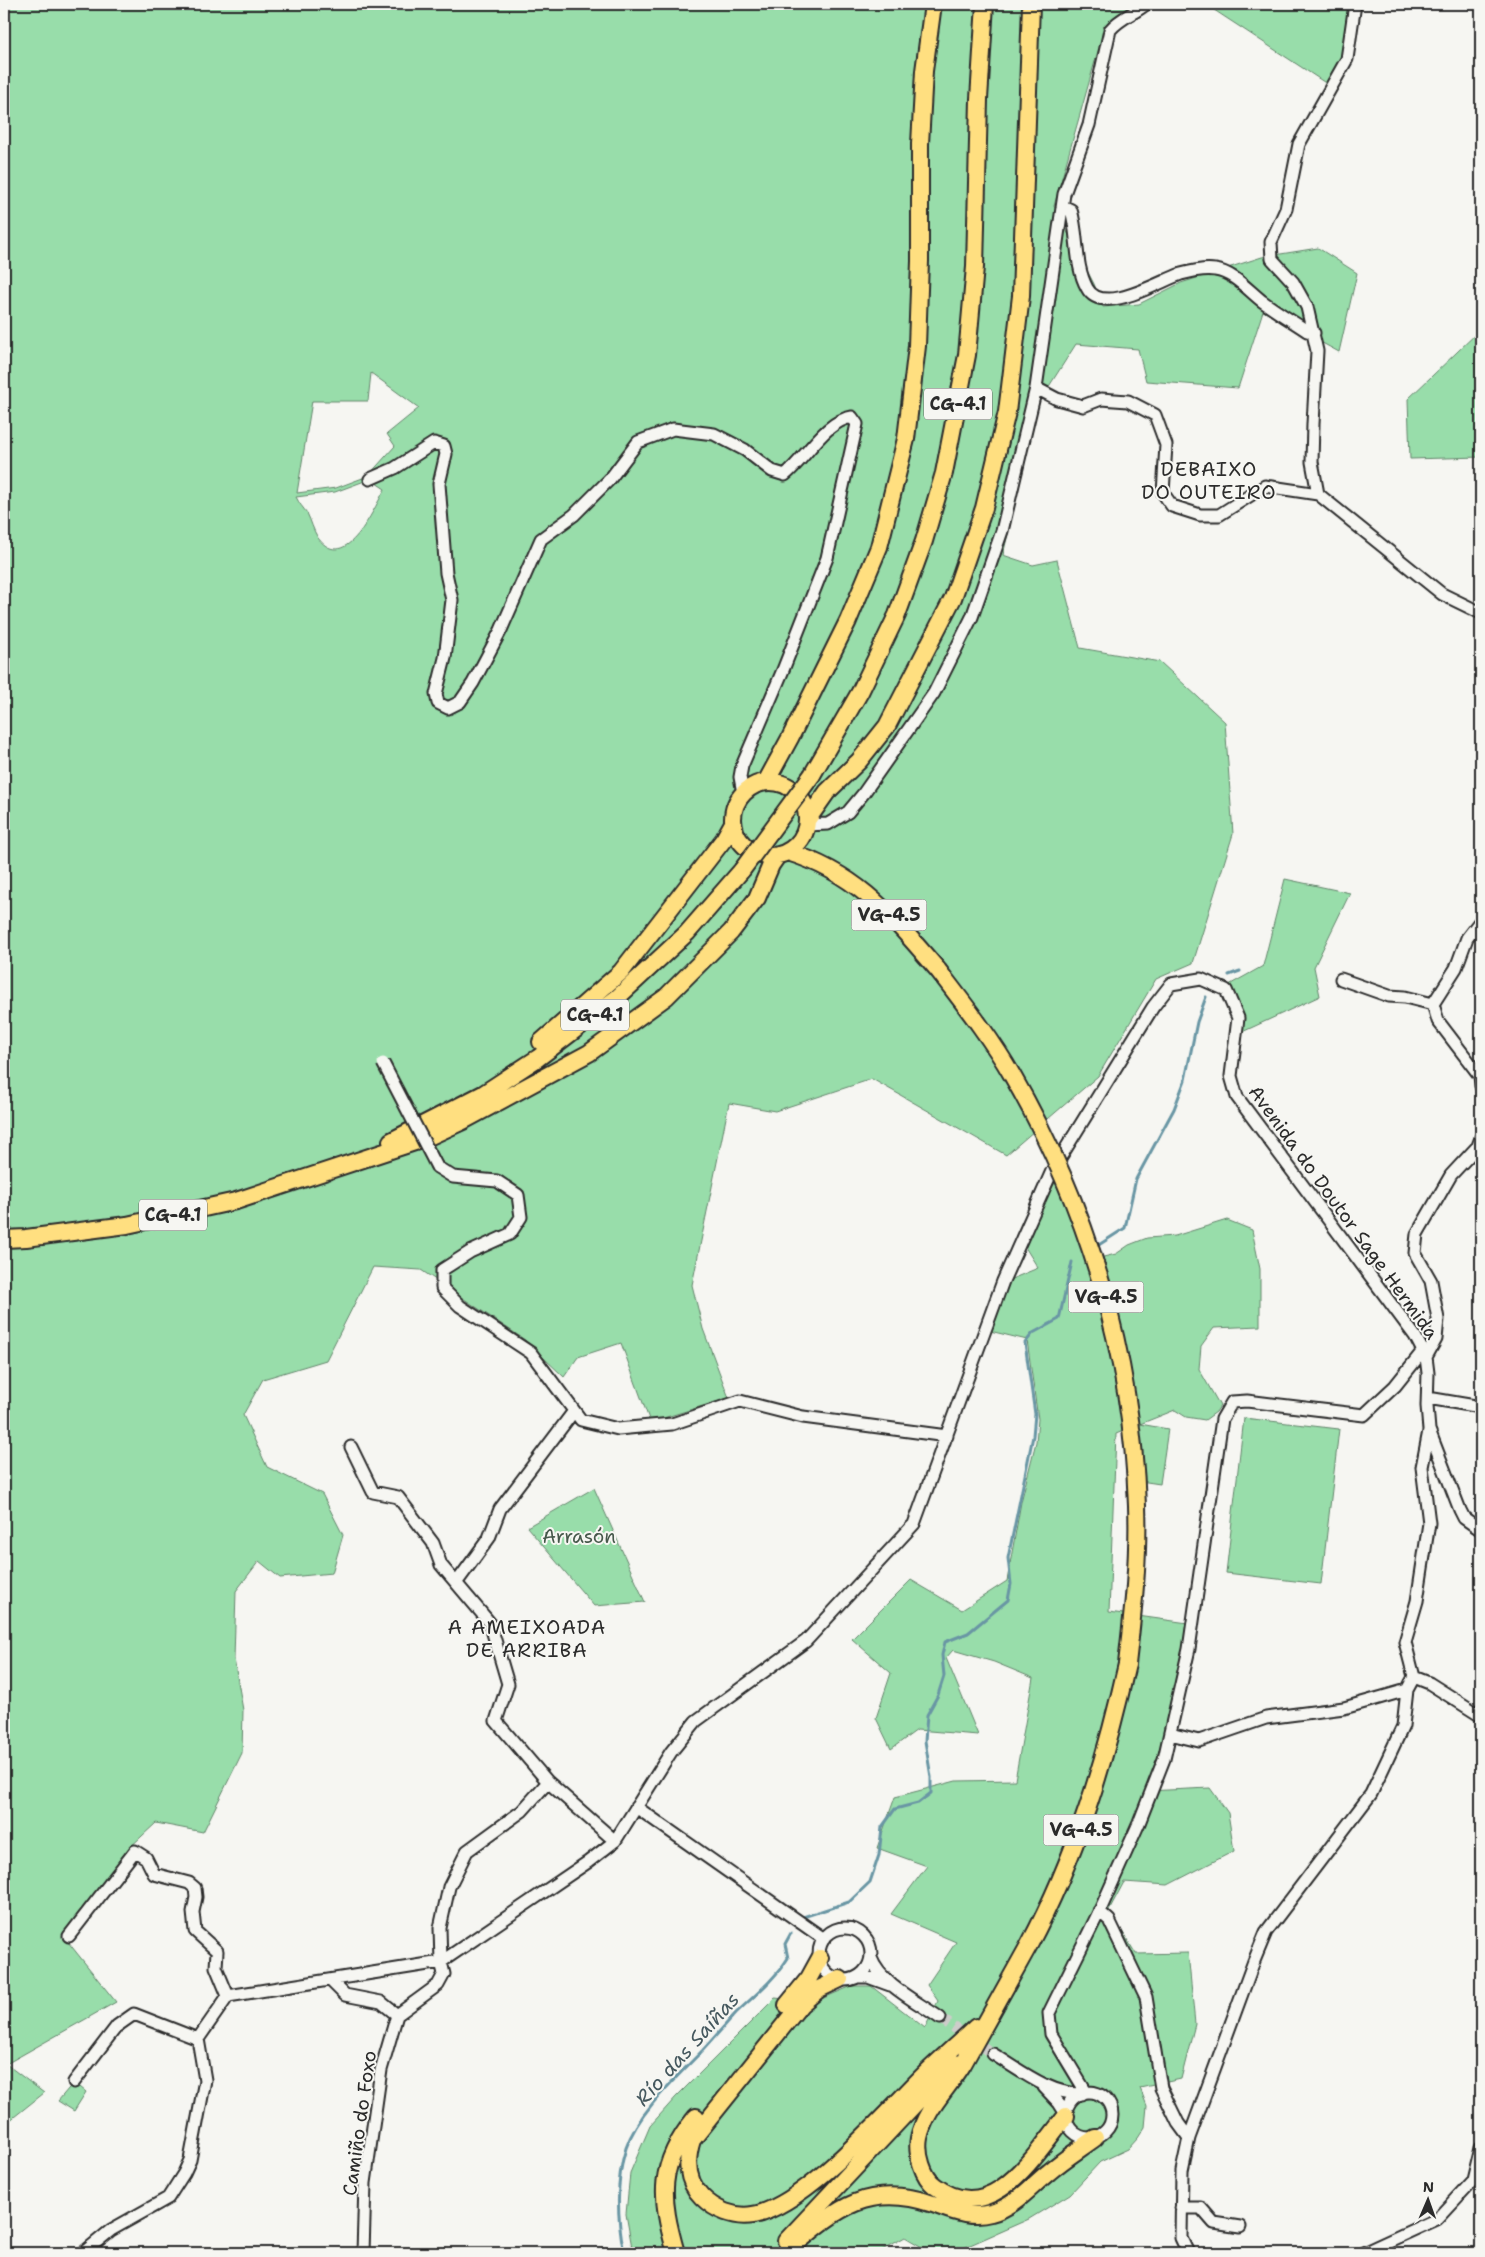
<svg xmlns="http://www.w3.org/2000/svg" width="1485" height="2257" viewBox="0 0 1485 2257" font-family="'Shantell Sans',sans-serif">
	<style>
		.green { fill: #98ddaa; stroke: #62846a; fill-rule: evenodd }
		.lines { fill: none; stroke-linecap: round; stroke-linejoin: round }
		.stream { stroke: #6996a4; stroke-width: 3 }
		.minor-tunnel { stroke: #cdcdca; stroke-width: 11; stroke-dasharray: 11 5.5; stroke-linecap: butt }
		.minor-casing { stroke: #2b2b2b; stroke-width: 15 }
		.highway-casing { stroke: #2b2b2b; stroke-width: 20 }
		.minor { stroke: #f6f6f2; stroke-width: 11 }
		.highway { stroke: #ffdf80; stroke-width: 16 }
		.minor-bridge-casing { stroke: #2b2b2b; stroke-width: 15; stroke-linecap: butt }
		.highway-bridge-casing { stroke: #2b2b2b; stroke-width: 20; stroke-linecap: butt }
		.minor-bridge { stroke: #f6f6f2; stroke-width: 11 }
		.highway-bridge { stroke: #ffdf80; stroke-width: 16 }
		.labels { text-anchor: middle; stroke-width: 4; stroke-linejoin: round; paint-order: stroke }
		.shield { fill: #f6f6f2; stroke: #686867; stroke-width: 1 }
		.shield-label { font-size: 18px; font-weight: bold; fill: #2b2b2b }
		.street-label { font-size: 19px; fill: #2b2b2b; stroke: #f6f6f2 }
		.park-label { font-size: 19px; fill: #46584b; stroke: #f6f6f2 }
		.neighbourhood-label { font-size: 20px; letter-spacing: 1px; fill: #2b2b2b; stroke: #f6f6f2 }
		.water-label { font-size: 20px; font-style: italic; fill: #45585e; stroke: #f6f6f2 }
	</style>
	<rect width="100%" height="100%" fill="#f6f6f2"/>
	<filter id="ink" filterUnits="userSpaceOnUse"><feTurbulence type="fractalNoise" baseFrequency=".02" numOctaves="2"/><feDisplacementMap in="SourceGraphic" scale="10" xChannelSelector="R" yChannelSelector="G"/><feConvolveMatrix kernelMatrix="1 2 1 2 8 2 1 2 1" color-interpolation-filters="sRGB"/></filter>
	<g filter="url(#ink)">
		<path class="green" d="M4 4H1136L1105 26 1054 206 1094 284 1103 307 1139 304 1181 283 1262 257 1318 248 1357 273 1339 352 1263 311 1238 388 1146 381 1138 349 1076 344 1039 402 1003 555 1033 565 1057 560 1080 648 1160 662 1225 722 1233 834 1193 963 1156 979 1098 1076 1006 1155 872 1079 775 1111 729 1103 692 1285 703 1329 729 1398 650 1422 621 1343 578 1357 564 1377 525 1340 421 1270 373 1267 326 1360 263 1379 243 1415 267 1467 322 1494 343 1535 332 1573 280 1578 259 1561 236 1591 234 1659 243 1710 242 1753 203 1832 156 1823 127 1850 64 1937 116 2002 6 2064 44 2093 4 2125ZM371 373 419 408 387 434 395 446 368 476 336 488 297 493 312 401H368ZM370 479 385 489C374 508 346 575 318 538 313 530 311 521 307 513 303 508 299 503 296 497L335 492Z
			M1205 4H1349L1346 47 1327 84Z
			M1481 329V457L1410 459 1408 399Z
			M1285 879 1350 893 1314 967 1320 996 1240 1033 1243 1019 1229 985 1263 966Z
			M1059 1175 1091 1260 1116 1254 1129 1245 1147 1238 1175 1236 1227 1220 1252 1230 1260 1269V1326L1214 1328 1201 1346 1199 1369 1220 1406 1216 1412 1205 1420 1186 1417 1175 1410 1140 1424 1168 1429 1160 1484 1127 1479 1135 1426 1116 1434 1109 1612 1188 1623C1182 1679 1168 1738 1147 1791L1210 1788 1228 1813 1234 1851 1168 1885 1124 1882 1109 1910 1136 1954 1188 1953 1195 2024 1181 2079 1140 2088 1147 2106 1145 2127 1138 2138 1128 2149 1100 2162 1070 2194 1029 2219 952 2253H932L905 2237 877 2253H633L626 2214 630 2173 650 2126 676 2097 775 1998 814 2002 852 1986H871L925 2028 938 2001 927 1985 956 1942 891 1914 927 1866 877 1848 895 1797 956 1781 1015 1780 1033 1678 994 1662 953 1650 946 1658 978 1735 917 1730 891 1749 876 1718 891 1673 852 1639 911 1580 962 1610 1007 1581 1021 1502 1036 1442 1038 1419 1027 1340 990 1331 1009 1280 1038 1268 1025 1247 1039 1212Z
			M1244 1418 1339 1429 1321 1584 1226 1573Z
			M594 1488 645 1602 594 1606 527 1527Z
			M74 2082 86 2092 74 2111 58 2101Z"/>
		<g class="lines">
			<path class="stream" d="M1229 975 1240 971
				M1094 1248 1125 1228 1136 1179 1174 1109 1185 1080 1197 1022 1206 997
				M803 1917 849 1902 870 1882 879 1855 882 1827 895 1809 918 1803 931 1793V1777L925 1741 927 1715 938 1695 944 1676 942 1655 945 1642 968 1633 1008 1600 1011 1584 1008 1558 1033 1436 1035 1414 1025 1343 1033 1333 1059 1319 1072 1262
				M624 2253C617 2218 615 2183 626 2148 638 2112 677 2077 703 2050 714 2038 725 2025 736 2013 754 1996 775 1979 788 1958L785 1944 791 1933"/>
			<path class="minor-tunnel" d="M940 2018 993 2054"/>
			<defs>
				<path id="minor" d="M1063 206 1071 210C1079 236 1074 264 1087 288 1102 317 1160 281 1181 274 1192 271 1205 268 1215 270 1233 272 1249 291 1262 301 1277 312 1292 321 1307 331L1314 333
					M1036 388 1057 399 1083 406 1101 399 1128 401 1155 415 1166 445 1163 493 1172 506 1200 515H1219L1265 486 1318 494 1442 594 1481 613
					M370 479 395 468 434 443 444 446 446 454 439 484 446 573 452 600 445 658 436 694 438 703 448 708 460 702 473 683 501 630 541 539 574 515 610 479 638 442 673 429 714 434 745 450 772 471 785 475C806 458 825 421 852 417L857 424 827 558 783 670 742 766 740 777 743 793
					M1318 494 1312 462 1313 424 1317 351 1307 307 1293 282 1272 259 1271 242 1286 209 1299 144 1347 59 1355 4
					M807 825 828 824 848 812 863 794 934 693 972 617 1002 531 1036 388 1064 194 1089 125 1110 30C1121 17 1134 14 1146 4
					M1481 920 1467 938 1456 968 1433 1004 1438 1021 1480 1076 1481 1086
					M1341 979 1389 996 1405 997 1433 1004
					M437 1167 453 1177 497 1181 518 1195 521 1217 510 1234 470 1252 442 1270V1288L460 1306 531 1353 581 1420 618 1429 672 1424 740 1401 803 1417 947 1436
					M1426 1357 1436 1339 1438 1319 1431 1281 1415 1253 1417 1234 1451 1175 1478 1146 1481 1138
					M1428 1398 1481 1407
					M351 1447 373 1492 398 1497 433 1543 441 1565 490 1623 508 1684 496 1721 548 1782 522 1811 467 1851 449 1887 440 1928 441 1962 444 1974 438 1985 397 2015 381 2070 365 2183 363 2253
					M457 1582 489 1538 500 1509 574 1411
					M1414 1677 1429 1683 1481 1716
					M1170 1734 1199 1741 1266 1718 1344 1708 1407 1690
					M548 1782 615 1841
					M636 1807 824 1939
					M1099 1911 1109 1920 1146 1997 1161 2088 1178 2123 1189 2138
					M819 1954a26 26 0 1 1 52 0a26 26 0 1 1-52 0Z
					M69 1936 135 1851 146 1858 154 1874 189 1883 195 1888 196 1897 193 1912 195 1931 217 1951 216 1967 228 1996
					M871 1958C881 1985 918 2002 940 2018
					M857 1977H868L890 1985
					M330 1980 345 1995 381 2002 397 2015
					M993 2054C1020 2070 1049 2094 1081 2094
					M74 2082 117 2026 134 2014 198 2039
					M1044 2087 1059 2103 1066 2114
					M1066 2115a23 23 0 1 1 46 0a23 23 0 1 1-46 0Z
					M1086 2092 1051 2034 1049 2013 1101 1908 1139 1823 1164 1759 1189 1649 1222 1419 1232 1402 1247 1401 1364 1415 1395 1386 1423 1351
					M1181 2208H1201L1214 2223 1240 2227
					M83 2253 111 2230 168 2198 184 2173 190 2160 205 2080 198 2039 228 1996 441 1962 588 1862 615 1841 671 1752 696 1721 806 1641 914 1524 1003 1281 1052 1171 1153 1007 1171 984 1201 979 1226 990 1238 1018 1231 1076 1237 1097 1415 1336 1426 1357 1428 1373 1427 1406 1429 1430 1460 1510 1464 1518 1481 1530
					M1188 2253 1181 2238 1182 2171 1189 2138 1254 1961 1266 1932 1371 1794 1403 1726 1407 1690 1414 1677 1405 1642 1417 1601 1429 1523 1422 1467 1429 1431
					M1363 2253 1437 2219 1473 2180 1481 2147"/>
				<path id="highway" d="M812 775 860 692 897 615 924 541 944 473 967 355 975 267 979 99 985 4
					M733 819a37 37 0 1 1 74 0a37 37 0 1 1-74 0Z
					M766 782 790 738 848 621 879 547 906 439 917 346 920 261V144L924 71 933 4
					M808 819 827 792 859 761 887 726 953 598 984 508 1007 412 1021 296 1031 4
					M788 852C859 874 891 916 938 970
					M541 1042 621 972 724 839 733 823
					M391 1141 483 1094 538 1058 618 997 687 933 742 870
					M4 1239 26 1238 127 1225 236 1201 424 1139 463 1121 589 1053 666 997 731 932 757 898 771 865 778 855
					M840 1979 819 1989 801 2004 692 2140C686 2159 686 2181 702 2197 715 2210 734 2218 753 2215 806 2206 889 2109 928 2071 944 2056 960 2042 976 2027
					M787 2005 809 1978 820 1958
					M1066 2116C1034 2155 992 2229 935 2186 923 2177 916 2154 919 2138 925 2109 948 2089 963 2064 985 2025 1007 1985 1029 1945 1076 1857 1105 1762 1127 1664
					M786 2241 927 2091 951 2060
					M676 2253C660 2197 657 2165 696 2117
					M785 2253C834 2212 864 2181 933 2204 953 2211 970 2219 991 2213 1015 2207 1031 2186 1049 2172 1064 2159 1080 2149 1095 2138"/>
			</defs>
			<use href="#minor" class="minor-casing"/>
			<use href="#highway" class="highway-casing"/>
			<use href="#minor" class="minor"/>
			<use href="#highway" class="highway"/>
			<defs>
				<path id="minor-bridge" d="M383 1063 437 1167"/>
				<path id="highway-bridge" d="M742 870 812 775
					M938 970C964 1004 991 1038 1012 1075 1088 1207 1132 1354 1137 1506 1139 1559 1133 1612 1127 1664"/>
			</defs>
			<use href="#minor-bridge" class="minor-bridge-casing"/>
			<use href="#highway-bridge" class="highway-bridge-casing"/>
			<use href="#minor-bridge" class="minor-bridge"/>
			<use href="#highway-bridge" class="highway-bridge"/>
		</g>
	</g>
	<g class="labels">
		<g class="shield">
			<rect x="924" y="388.5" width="68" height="31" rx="4"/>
			<rect x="851.5" y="899.5" width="75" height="31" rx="4"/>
			<rect x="561" y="999.5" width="68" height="31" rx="4"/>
			<rect x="139" y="1199.5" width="68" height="31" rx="4"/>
			<rect x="1068.5" y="1281.5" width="75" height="31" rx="4"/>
			<rect x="1043.5" y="1814.5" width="75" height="31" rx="4"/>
		</g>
		<g class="shield-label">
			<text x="958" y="410">CG-4.1</text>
			<text x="889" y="921">VG-4.5</text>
			<text x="595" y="1021">CG-4.1</text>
			<text x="173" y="1221">CG-4.1</text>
			<text x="1106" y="1303">VG-4.5</text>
			<text x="1081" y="1836">VG-4.5</text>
		</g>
		<g class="street-label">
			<text transform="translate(1344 1212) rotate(54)" y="7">Avenida do Doutor Sage Hermida</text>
			<text transform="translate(359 2123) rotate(-82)" y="7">Camiño do Foxo</text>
		</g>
		<g class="park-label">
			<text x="579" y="1543">Arrasón</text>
		</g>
		<g class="neighbourhood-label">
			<text x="1209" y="476">DEBAIXO<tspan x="1209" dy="23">DO OUTEIRO</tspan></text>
			<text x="527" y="1634">A AMEIXOADA<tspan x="527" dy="23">DE ARRIBA</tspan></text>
		</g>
		<g class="water-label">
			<text transform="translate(687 2049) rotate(-48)" y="7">Río das Saíñas</text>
		</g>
	</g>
	<rect width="1485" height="2257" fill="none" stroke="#f6f6f2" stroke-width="20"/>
	<rect x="10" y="10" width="1465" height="2237" fill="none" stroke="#2b2b2b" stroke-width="2" filter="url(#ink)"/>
	<g transform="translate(1428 2200) rotate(2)" stroke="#f6f6f2" stroke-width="4" paint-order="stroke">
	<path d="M0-4L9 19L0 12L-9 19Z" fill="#2b2b2b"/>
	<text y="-8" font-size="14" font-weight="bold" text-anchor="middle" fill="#2b2b2b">N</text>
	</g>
</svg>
